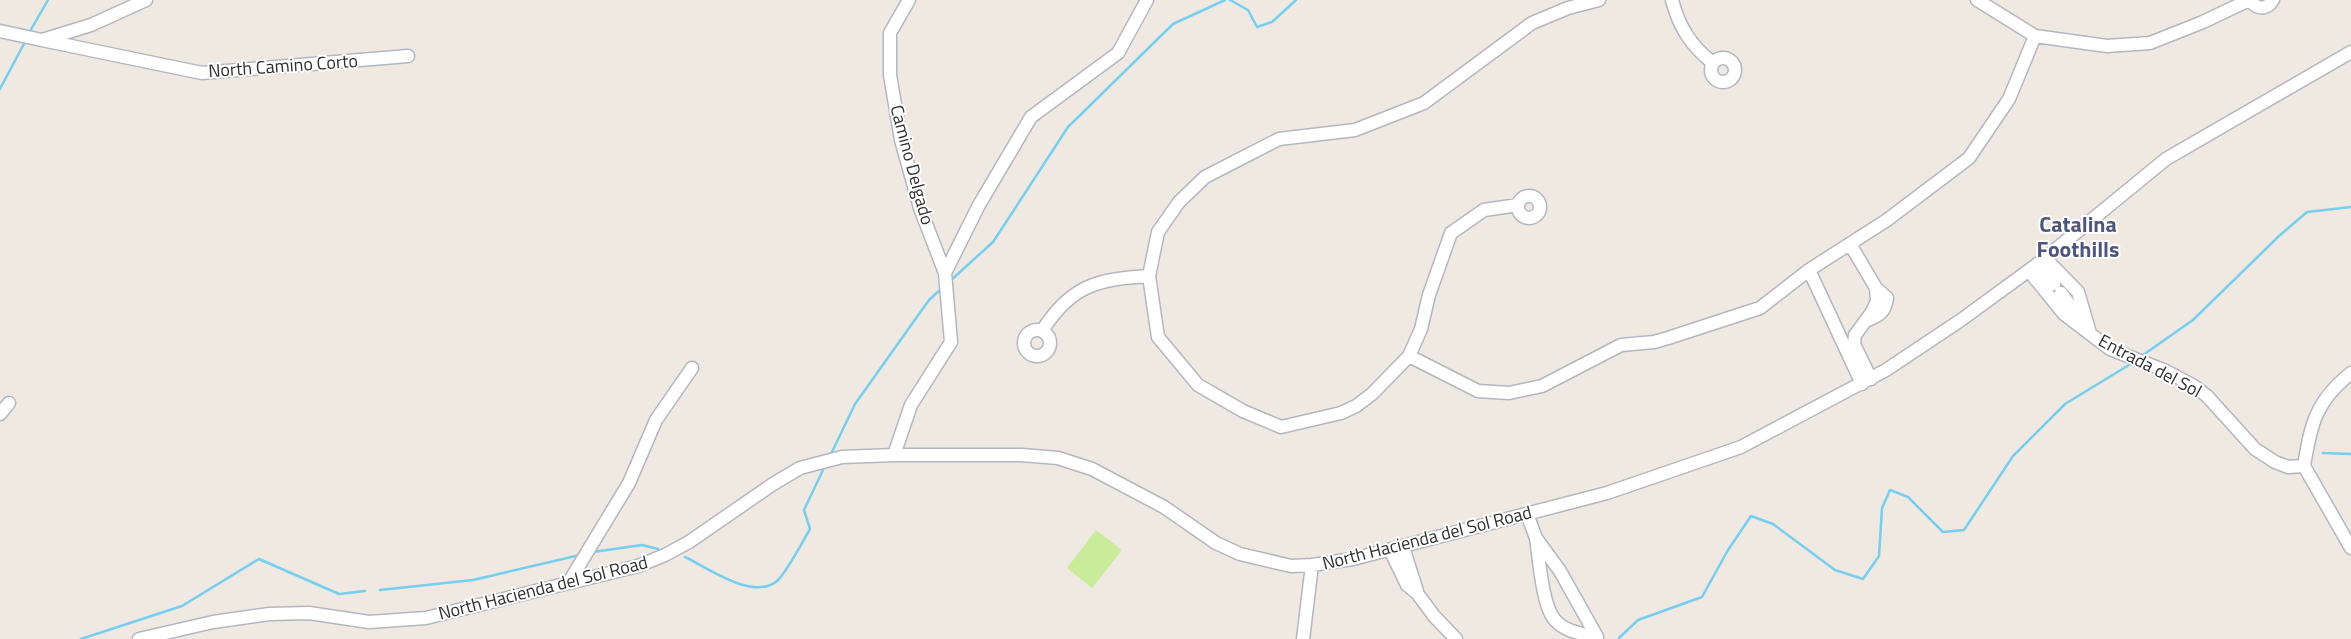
<svg xmlns="http://www.w3.org/2000/svg" width="2351" height="639" viewBox="0 0 2351 639" font-family="'Titillium Web',sans-serif">
	<style>
		.pitch { fill: #c9ec9a }
		.lines { fill: none; stroke-linecap: round; stroke-linejoin: round }
		.stream { stroke: #75cff0; stroke-width: 2.5 }
		.minor-casing { stroke: #b4b7c1; stroke-width: 15 }
		.minor { stroke: #fff; stroke-width: 12 }
		.labels { text-anchor: middle; stroke-width: 4; stroke-linejoin: round; paint-order: stroke }
		.street-label { font-size: 18px; fill: #2e2e2e; stroke: #fff }
		.district-label { font-size: 22px; font-weight: bold; fill: #4d5680; stroke: #fff }
	</style>
	<rect width="100%" height="100%" fill="#efe9e1"/>
	<path class="pitch" d="M1096 530 1122 550 1092 588 1067 568Z"/>
	<g class="lines">
		<path class="stream" d="M1230 0 1248 10 1257 27 1272 22 1296 0
			M29 33 48 0
			M0 89 26 40
			M949 282 993 242 1068 127 1173 24 1225 0
			M2143 355 2193 320 2279 236 2307 212 2351 207
			M832 452 855 404 929 300 941 289
			M2323 453 2351 454
			M593 552 642 545 658 549
			M685 557C708 568 753 601 777 581 786 573 803 541 810 529L804 510 823 470
			M380 590 473 580 580 555
			M1619 638 1638 620 1702 597 1728 550 1751 516 1773 524 1835 570 1863 579 1879 556 1882 508 1890 490 1908 497 1943 532 1964 530 2013 456 2065 404 2129 365
			M81 639 182 606 259 559 339 594 365 591"/>
		<defs>
			<path id="minor" d="M909 0 890 33V75L901 140 920 208 945 273
				M1672 0C1679 27 1691 46 1713 63
				M1977 0 2035 36 2107 46 2150 43 2203 22 2249 0
				M2250 0C2257 10 2267 10 2273 0
				M0 31 42 40 91 25 146 0
				M42 40 202 73 408 56
				M1711 70a12 12 0 1 1 24 0a12 12 0 1 1-24 0Z
				M1518 207a11 11 0 1 1 22 0a11 11 0 1 1-22 0Z
				M1518 205 1484 210 1451 233 1429 295 1421 329 1409 356 1372 394 1356 406 1341 413 1281 427 1243 411 1198 385 1158 337 1149 276 1158 232 1179 202 1205 177 1279 139 1355 130 1424 103 1532 23 1568 8 1599 0
				M1850 244 1876 288 1887 298C1885 312 1880 315 1868 320
				M2045 258 2078 292 2090 333
				M2037 264 2054 284
				M1809 270 1862 384
				M2029 271 2064 314 2110 349 2166 371 2194 386 2207 396 2255 449 2275 462 2288 467 2304 466
				M2061 293 2083 323
				M1024 343a13 13 0 1 1 26 0a13 13 0 1 1-26 0Z
				M1042 331C1071 285 1098 279 1149 276
				M1409 356 1478 391 1509 393 1542 386 1621 345 1654 342 1668 338 1760 308 1809 270 1887 220 1969 158 2009 99 2035 36
				M2351 373C2316 401 2311 423 2304 466L2351 548
				M1871 379 1854 344 1855 335 1872 312 1877 301 1876 288
				M0 414 9 403
				M894 455 911 405 951 342 945 273 979 205 1031 117 1118 53 1147 0
				M1527 514 1536 538
				M1536 538 1560 571 1597 637C1583 634 1565 632 1555 620 1542 606 1539 557 1536 538Z
				M1403 547 1417 591
				M1390 550 1407 585 1417 593 1434 616 1456 639
				M569 582 629 483 656 420 692 368
				M139 639 213 622 269 614 309 613 369 622 426 618 638 566 665 555 689 542 773 484 800 468 842 457 894 455H1021L1058 458 1092 469 1164 507 1216 543 1240 554 1291 566 1312 565 1353 559 1607 493 1741 447 1886 370 1961 320 2039 263 2166 159 2351 52
				M1303 639 1312 565"/>
		</defs>
		<use href="#minor" class="minor-casing"/>
		<use href="#minor" class="minor"/>
	</g>
	<g class="labels">
		<g class="street-label">
			<text transform="translate(283 66) rotate(-4)" y="6">North Camino Corto</text>
			<text transform="translate(912 165) rotate(75)" y="6">Camino Delgado</text>
			<text transform="translate(2150 366) rotate(28)" y="6">Entrada del Sol</text>
			<text transform="translate(1427 538) rotate(-14)" y="6">North Hacienda del Sol Road</text>
			<text transform="translate(543 588) rotate(-14)" y="6">North Hacienda del Sol Road</text>
		</g>
		<g class="district-label">
			<text x="2078" y="232">Catalina<tspan x="2078" dy="25">Foothills</tspan></text>
		</g>
	</g>
</svg>
